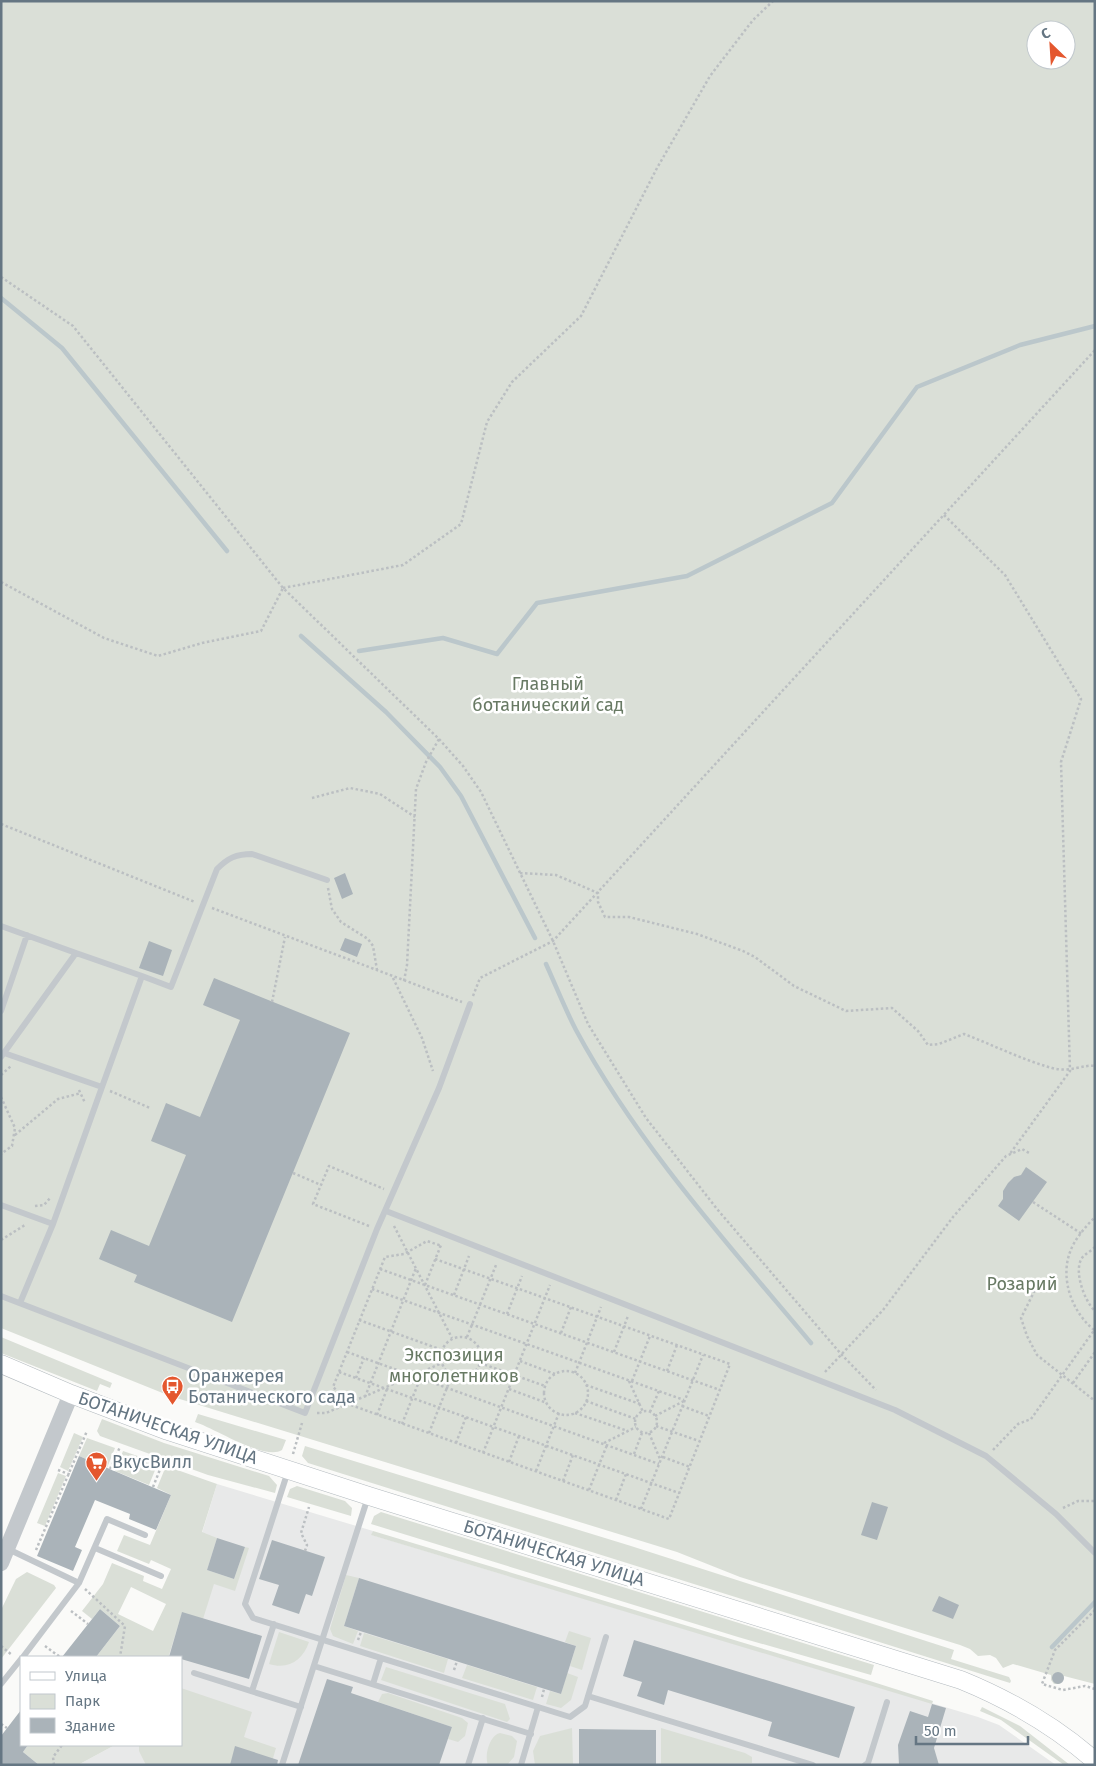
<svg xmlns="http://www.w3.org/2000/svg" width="1096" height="1766" viewBox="0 0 1096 1766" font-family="'Fira Sans',sans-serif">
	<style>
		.built { fill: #e8e9e9 }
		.green { fill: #dadfd7; fill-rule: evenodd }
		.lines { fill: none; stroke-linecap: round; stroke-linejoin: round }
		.stream { stroke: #bbc7cb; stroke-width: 4.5 }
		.building { fill: #aab3b9 }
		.secondary-casing { stroke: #b3babf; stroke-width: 19 }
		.path { stroke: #bbbfc2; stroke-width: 2.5; stroke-dasharray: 2.5 2.5; stroke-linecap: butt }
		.service { stroke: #c3c8cc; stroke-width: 6 }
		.tertiary { stroke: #c3c8cc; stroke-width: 16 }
		.secondary { stroke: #fff; stroke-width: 18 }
		.labels { text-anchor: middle; stroke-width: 5; stroke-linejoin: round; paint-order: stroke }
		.park-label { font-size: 18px; fill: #687a64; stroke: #fff }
		.poi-label { font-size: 18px; fill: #657683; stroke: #fff; text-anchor: start }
		.street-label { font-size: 18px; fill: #657683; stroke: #fff }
	</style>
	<rect width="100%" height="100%" fill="#fafaf8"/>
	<path class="built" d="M217 1484 373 1531 372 1535 978 1717 999 1725 1056 1765H78L115 1745H181V1657H164Z"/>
	<path class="green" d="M1 1H1095V1684L1064 1676 1063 1681 1059 1684H1054L1051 1680V1675L1013 1664 1003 1668 996 1658 990 1655 978 1656 970 1649 960 1645 740 1577 677 1552 170 1396 1 1328ZM1036 30H1066V60H1036Z
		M1 1337 112 1383 110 1388 100 1384 97 1391 1 1353Z
		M198 1414 286 1440 282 1450C265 1461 214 1428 195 1422Z
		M102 1419 164 1443 269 1476 277 1485 275 1493 208 1475 100 1436 97 1431Z
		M74 1433 83 1437 68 1471 60 1467Z
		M87 1438 115 1448 107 1468 79 1456Z
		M305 1446 631 1546 954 1650 951 1659 1009 1677 1011 1681 1010 1683 308 1463 302 1456Z
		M123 1451 158 1463 149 1485 115 1471Z
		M166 1466 217 1484 202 1532 217 1538 207 1570 234 1579 245 1547 249 1548 235 1591 214 1584 203 1619 182 1613 169 1655 171 1657H96L120 1626 100 1609 92 1619 82 1611 103 1584 112 1563 144 1576 143 1581 162 1589 171 1569 151 1560 149 1564 117 1551 124 1535 150 1545 171 1495 157 1488ZM131 1587 166 1604 153 1631 118 1614Z
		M58 1473 66 1476 45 1526 37 1523Z
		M297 1486 345 1501 352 1508 351 1516 287 1497 290 1489Z
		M381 1512 874 1665 871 1675 738 1637 371 1524 374 1516Z
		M373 1531 870 1681 933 1701 932 1704 371 1535Z
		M27 1572 54 1585 56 1588 1 1659V1610L16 1579Z
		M346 1575 359 1578 344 1626 358 1631 353 1644 333 1636 330 1629Z
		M569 1631 591 1638 582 1670 570 1666 576 1646 565 1642Z
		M279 1632 309 1642C303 1660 289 1670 269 1664Z
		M364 1633 448 1659 444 1673 360 1646Z
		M467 1665 537 1687 533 1700 462 1678Z
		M386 1667 505 1704 510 1719 507 1722 381 1680Z
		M567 1673 578 1677 571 1700 561 1708 546 1704 550 1691 561 1694Z
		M181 1688 252 1712 244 1737 276 1748 271 1765H146L139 1751V1745H181Z
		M388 1693 462 1718 468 1723 465 1736 458 1742 448 1739 452 1727 378 1702 382 1694Z
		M982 1707 1020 1726 1070 1765H1064L1001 1720 980 1711Z
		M572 1728 573 1765H535L533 1751 540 1736Z
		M661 1728 745 1753 752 1757V1763L661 1765Z
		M500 1733 512 1736 517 1741 514 1757 507 1765H488C484 1755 490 1735 500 1733Z
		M28 1745H115L78 1765H39L23 1752Z"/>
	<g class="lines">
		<path class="stream" d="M1 298 62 348 227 551
			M301 636 386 712 440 767 461 796 535 938
			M359 651 443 638 497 654 537 603 687 576 832 503 917 387 1020 345 1095 326
			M546 964C556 986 565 1009 576 1030 638 1145 728 1244 811 1343
			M1052 1647 1095 1602"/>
	</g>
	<path class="building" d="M345 873 353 894 342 899 334 878Z
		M345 938 362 944 357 957 340 950Z
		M149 941 172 950 163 976 139 968Z
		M214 978 350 1033 232 1322 134 1282 137 1275 99 1259 111 1230 149 1246 186 1155 151 1141 166 1103 200 1117 240 1020 203 1005Z
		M1026 1167 1047 1182 1019 1221 998 1206 1003 1199V1191L1008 1183 1014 1177 1021 1175Z
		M79 1456 171 1495 156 1530 129 1519 130 1514 95 1500 75 1547 82 1550 73 1571 37 1556Z
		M872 1502 888 1507 877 1540 861 1535Z
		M217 1538 245 1547 234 1579 207 1570Z
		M272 1540 325 1557 312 1596 306 1594 299 1614 272 1605 279 1585 259 1579Z
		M359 1578 576 1646 561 1694 344 1626Z
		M939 1596 959 1605 953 1619 932 1611Z
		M100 1609 120 1626 96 1657H62Z
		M182 1612 262 1636 249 1679 181 1659V1657H169Z
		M634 1640 855 1707 839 1758 768 1736 772 1722 668 1690 664 1705 637 1696 642 1682 623 1676Z
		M1052 1678a6 6 0 1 1 12 0a6 6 0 1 1-12 0Z
		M327 1679 353 1687 351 1693 452 1727 439 1765H298Z
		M932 1704 946 1708 934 1748 939 1765H899L898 1745 910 1711 928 1717Z
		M21 1710V1745H28L23 1752 39 1765H1V1736Z
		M579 1729 656 1730V1765L579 1764Z
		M235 1746 278 1760 277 1765H230Z"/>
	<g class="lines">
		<defs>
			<path id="secondary" d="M1 1364 71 1394 168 1431 369 1496 961 1680C1010 1700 1055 1726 1095 1761"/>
		</defs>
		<use href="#secondary" class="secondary-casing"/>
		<path class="path" d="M1 277 73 326 283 588 439 739 463 766 481 792 553 941 588 1024 646 1118 717 1209 841 1354 876 1390
			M944 515 1005 575 1081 699 1061 762 1070 1071 1009 1155
			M1 582 104 638 158 656 202 643 261 631 283 588
			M283 588 403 565 461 524 487 422 512 382 581 316 657 168 710 76 753 20 773 1
			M312 798 350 788 380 794 415 817
			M1 824 195 902
			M520 873 556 875 598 893V902L605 917H629L697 934 743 951 755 957 794 986 846 1011 892 1008 918 1031 928 1045 939 1044 964 1034C993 1045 1023 1060 1052 1068 1070 1073 1084 1064 1095 1066
			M328 888 332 909 341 922 368 939 373 946 377 970
			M212 908 462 1002
			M393 978 422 1038 433 1071
			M404 981 407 965 416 789 426 762 439 739
			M473 996 480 978 553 941 1095 350
			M272 1002 285 937
			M1 1075 11 1066
			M79 1090 85 1103
			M110 1091 150 1108
			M1 1097 15 1128 12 1146 1 1154
			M15 1135 58 1099 81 1093
			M293 1173 321 1185
			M1033 1202 1082 1234
			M35 1206 44 1205 51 1197
			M369 1226 313 1204 329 1166 384 1189
			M394 1226 452 1338
			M1 1240 25 1225
			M1095 1247C1091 1251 1085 1254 1082 1258 1073 1271 1085 1302 1095 1311
			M435 1259 730 1364 669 1519 348 1404 343 1396 333 1387 385 1257 404 1254 427 1241 442 1246
			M380 1269 720 1390
			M425 1285 441 1245
			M1037 1286 1021 1318 1027 1336 1037 1355 1095 1401
			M372 1289 684 1400
			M454 1295 469 1256
			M507 1314 522 1276
			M359 1320 442 1350
			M1094 1330C1072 1312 1060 1279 1070 1252 1074 1240 1086 1226 1095 1217
			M561 1333 571 1307
			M441 1357a20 20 0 1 1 40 0a20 20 0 1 1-40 0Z
			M467 1337 496 1265
			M347 1352 659 1464
			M614 1352 628 1316
			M520 1361 555 1374
			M480 1363 545 1386
			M667 1371 677 1345
			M544 1393a22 22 0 1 1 44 0a22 22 0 1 1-44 0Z
			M339 1372 679 1493
			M825 1372 883 1310 953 1217 1006 1156 1022 1149 1029 1153
			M575 1373 601 1307
			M356 1378 364 1358
			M629 1381 643 1412
			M632 1381 650 1336
			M1073 1383 1095 1352
			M586 1385 640 1404
			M509 1389 547 1403
			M365 1397 416 1268
			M586 1401 636 1419
			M682 1406 709 1416
			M635 1422a11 11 0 1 1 22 0a11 11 0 1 1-22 0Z
			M650 1412 659 1391
			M317 1413H326L442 1363
			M575 1413 628 1431
			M377 1415 387 1389
			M655 1416 684 1401
			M402 1424 420 1379
			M656 1426 699 1441
			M429 1433 452 1375
			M649 1433 660 1459
			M456 1443 466 1417
			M604 1443 636 1427
			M993 1450 1018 1424 1031 1419 1095 1329
			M483 1453 550 1285
			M293 1454 302 1423
			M634 1454 642 1433
			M663 1457 690 1467
			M509 1462 519 1436
			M110 1469 120 1447
			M58 1470 71 1475
			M536 1471 559 1413
			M563 1481 573 1455
			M153 1487 163 1462
			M589 1490 607 1445
			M616 1500 626 1474
			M1063 1508 1078 1501H1095
			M641 1509 703 1355
			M36 1550 87 1431
			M305 1551 307 1545 301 1533 309 1507
			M85 1589 125 1626 120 1657
			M1095 1610 1055 1650 1042 1684 1063 1690 1085 1686 1095 1689
			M71 1611 88 1624
			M358 1640 361 1632
			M1 1646 12 1655
			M45 1646 60 1657
			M454 1670 457 1661
			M542 1697 544 1689
			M1 1724 7 1728
			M54 1765 53 1757 62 1745"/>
		<path class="service" d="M1 926 76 953 1 1057
			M76 953 142 976
			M1 1011 27 935
			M4 1053 102 1087 53 1224 20 1303
			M102 1087 142 976 171 987 217 869C228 858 236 854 252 854L327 880
			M1 1205 53 1224
			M386 1211 895 1410 986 1456 1056 1514 1095 1553
			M1 1296 305 1413 377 1229 439 1088 470 1004
			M288 1471 245 1604 253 1618 570 1717 585 1706 606 1637
			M95 1548 161 1576
			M8 1549 79 1583 23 1657
			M79 1583 107 1519 145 1535
			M314 1666 531 1734
			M194 1673 301 1707
			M1 1684 21 1659
			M373 1684 381 1658
			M252 1691 274 1624
			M588 1696 813 1765
			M282 1765 368 1497
			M468 1765 483 1718
			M521 1765 538 1707
			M865 1765 868 1763 887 1702"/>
		<path class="tertiary" d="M1 1563 71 1394"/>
		<use href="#secondary" class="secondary"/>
	</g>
	<defs>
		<symbol id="bus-pin" viewBox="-11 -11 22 30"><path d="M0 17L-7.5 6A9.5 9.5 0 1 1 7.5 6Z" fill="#e4572e" stroke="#fff"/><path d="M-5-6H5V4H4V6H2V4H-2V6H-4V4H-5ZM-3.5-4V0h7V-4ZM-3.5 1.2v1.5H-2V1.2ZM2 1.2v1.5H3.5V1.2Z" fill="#fff"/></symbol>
		<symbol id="supermarket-pin" viewBox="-11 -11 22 30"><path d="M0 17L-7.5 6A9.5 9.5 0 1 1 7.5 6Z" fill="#e4572e" stroke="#fff"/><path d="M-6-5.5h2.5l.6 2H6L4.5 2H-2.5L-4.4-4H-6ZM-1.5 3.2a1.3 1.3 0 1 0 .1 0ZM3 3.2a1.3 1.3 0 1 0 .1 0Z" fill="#fff"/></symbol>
	</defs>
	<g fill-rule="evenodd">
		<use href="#bus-pin" x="160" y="1374" width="25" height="34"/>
		<use href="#supermarket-pin" x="84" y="1450" width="25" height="34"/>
	</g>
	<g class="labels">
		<g class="park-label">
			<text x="548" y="690">Главный<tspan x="548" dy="21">ботанический сад</tspan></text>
			<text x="1022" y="1290">Розарий</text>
			<text x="454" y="1361">Экспозиция<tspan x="454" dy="21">многолетников</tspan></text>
		</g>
		<g class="poi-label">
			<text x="188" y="1382">Оранжерея<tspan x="188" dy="21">Ботанического сада</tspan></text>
			<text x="112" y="1468">ВкусВилл</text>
		</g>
		<g class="street-label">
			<text transform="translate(168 1428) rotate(19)" y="6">БОТАНИЧЕСКАЯ УЛИЦА</text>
			<text transform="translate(554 1553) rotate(17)" y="6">БОТАНИЧЕСКАЯ УЛИЦА</text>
		</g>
	</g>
	<rect width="1096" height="1766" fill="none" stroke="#657683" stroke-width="5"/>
	<rect x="20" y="1656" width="162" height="90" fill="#ffffff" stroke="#c1c8cd"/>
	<rect x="30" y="1672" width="25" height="8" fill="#ffffff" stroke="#c1c8cd"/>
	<text x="65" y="1681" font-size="15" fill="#657683">Улица</text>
	<rect x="30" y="1694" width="25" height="15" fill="#dadfd7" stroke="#c1c8cd"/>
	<text x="65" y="1706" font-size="15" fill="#657683">Парк</text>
	<rect x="30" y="1718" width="25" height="15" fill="#aab3b9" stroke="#c1c8cd"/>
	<text x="65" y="1731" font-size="15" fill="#657683">Здание</text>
	<g transform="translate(1051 45) rotate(335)"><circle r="24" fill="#ffffff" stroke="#c1c8cd"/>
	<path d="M0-4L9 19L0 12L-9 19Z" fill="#e4572e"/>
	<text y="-8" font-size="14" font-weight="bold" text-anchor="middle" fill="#657683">С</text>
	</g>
	<path d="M916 1736v8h112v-8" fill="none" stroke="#657683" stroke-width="2.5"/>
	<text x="924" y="1736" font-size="15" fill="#657683" stroke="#ffffff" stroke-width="4" paint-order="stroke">50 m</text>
</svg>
